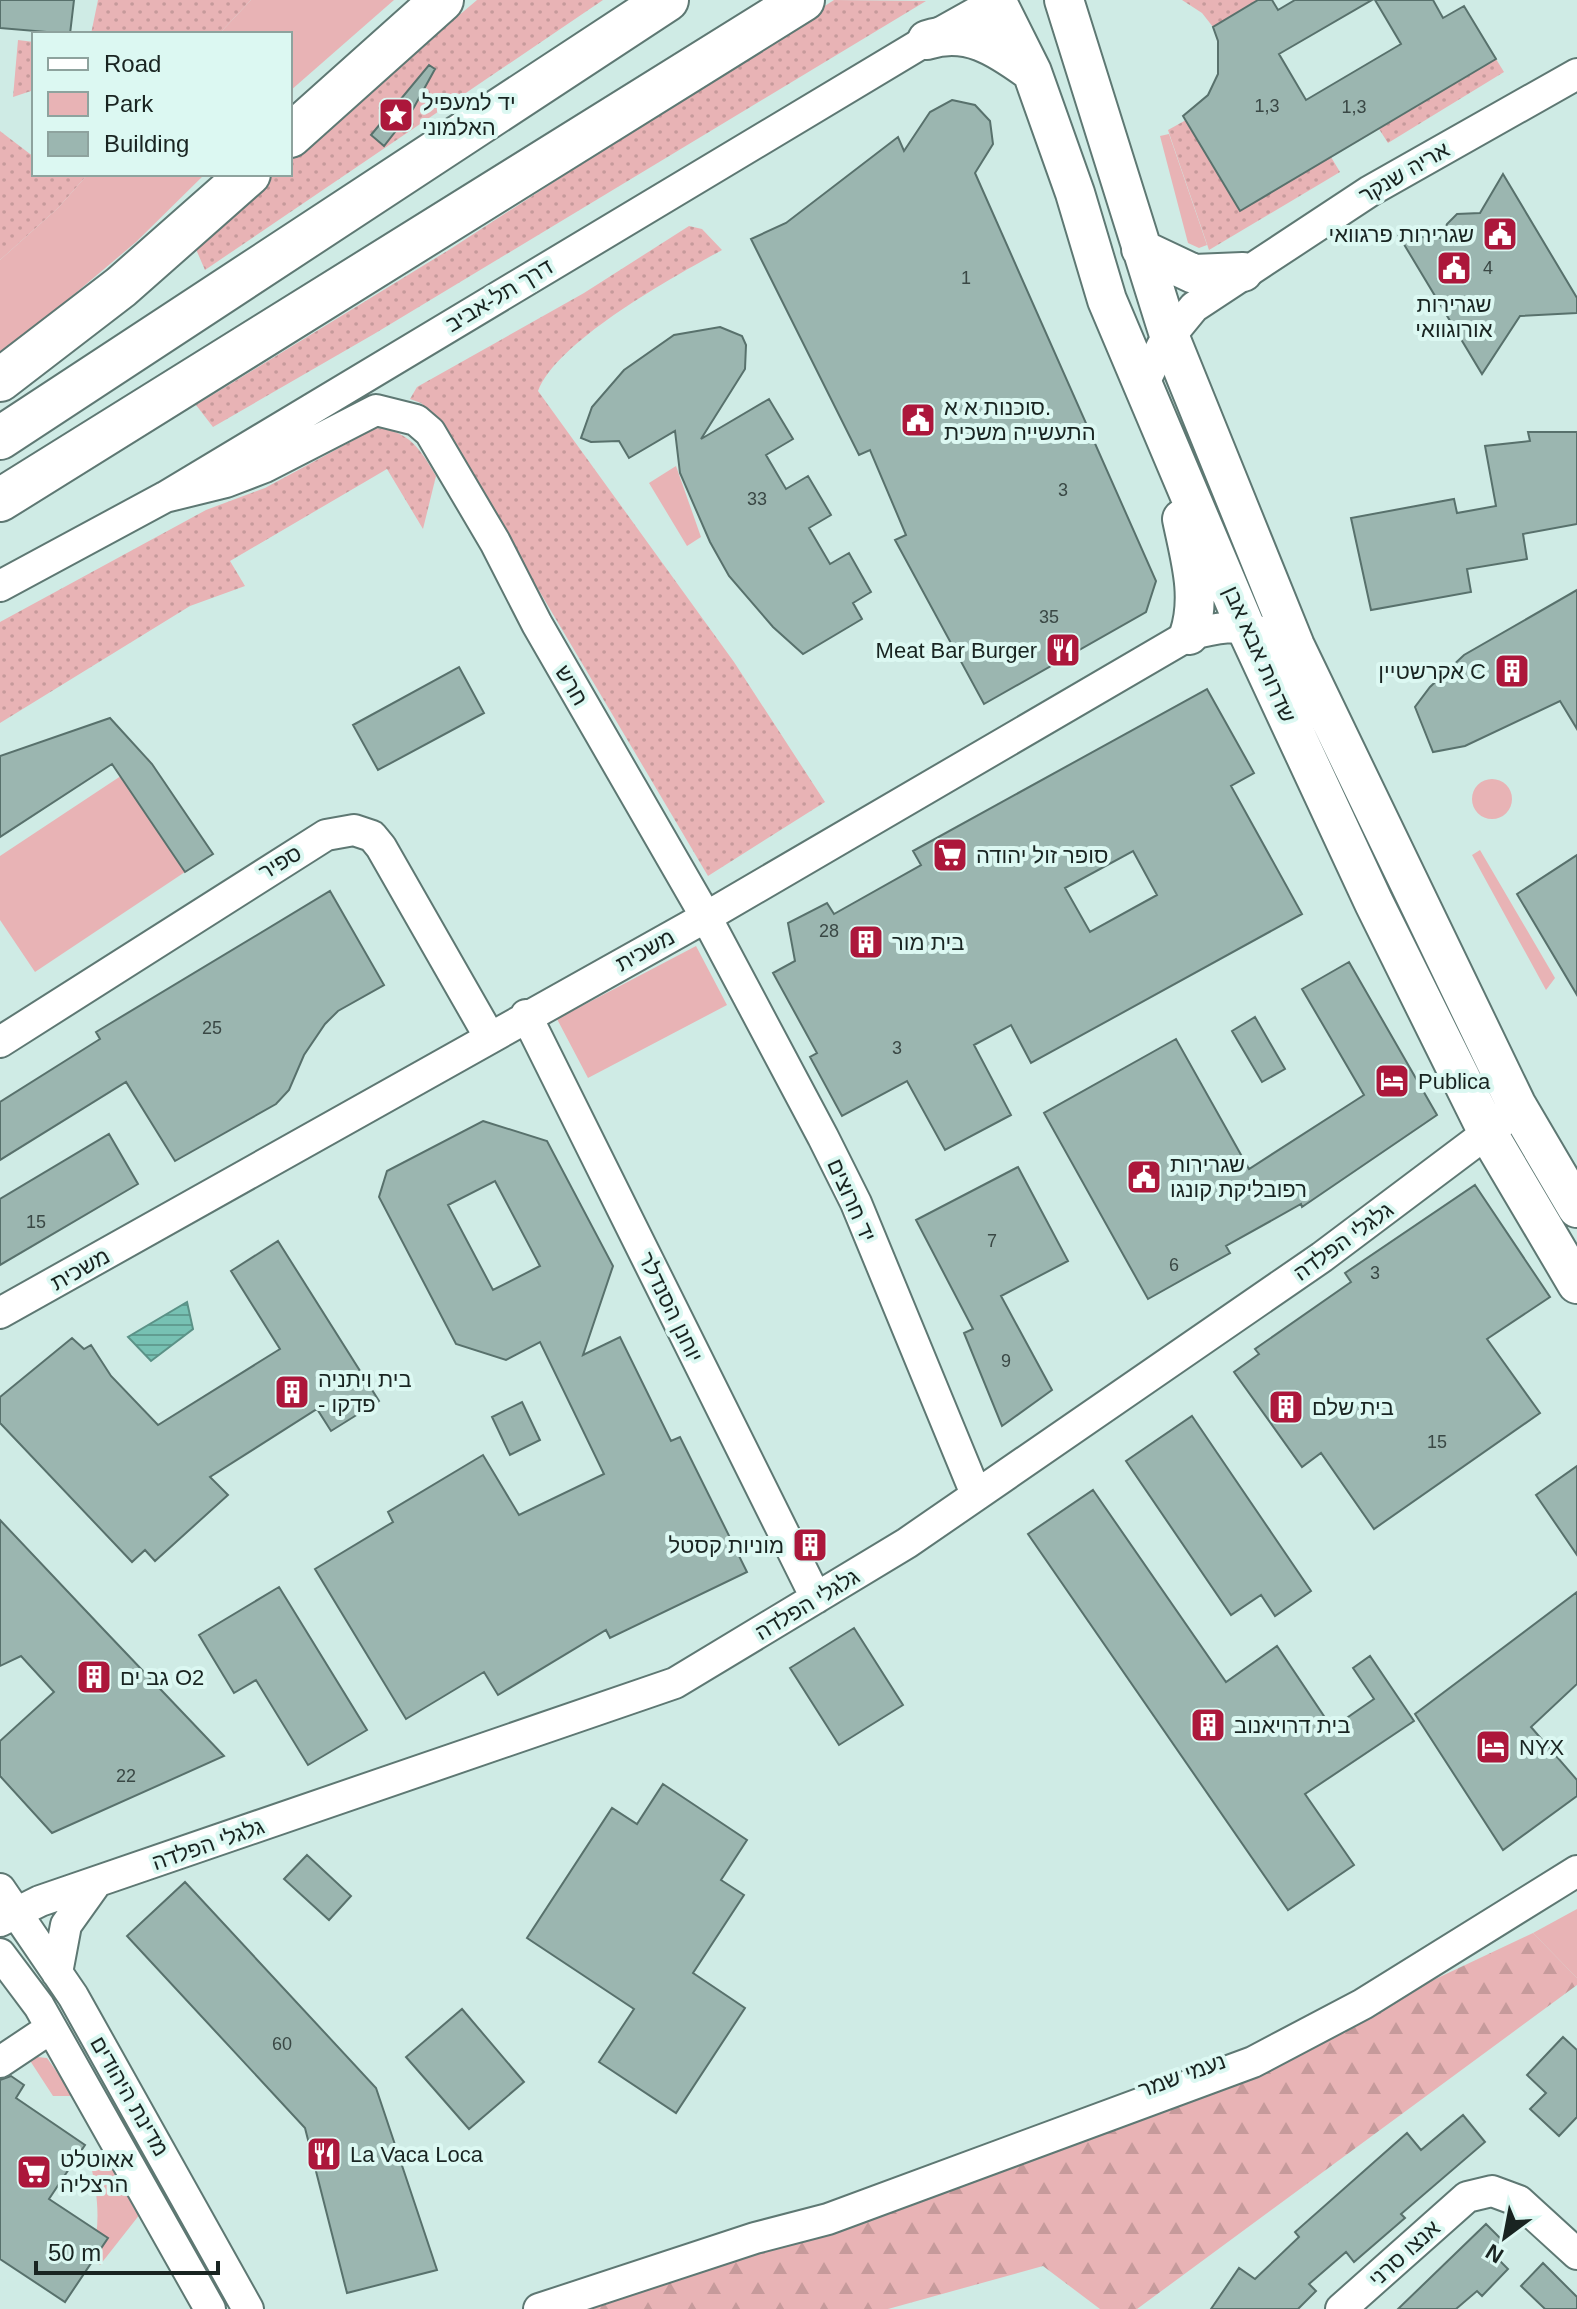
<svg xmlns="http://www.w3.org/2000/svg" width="1577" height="2309" viewBox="0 0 1577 2309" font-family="Arial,'Noto Sans Hebrew',sans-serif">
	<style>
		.grass { fill: url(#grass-dots) }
		.forest { fill: url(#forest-firs) }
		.green { fill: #e8b3b5 }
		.water { fill: url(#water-rules); stroke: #5b9287; stroke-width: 2 }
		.building { fill: #9bb6b0; stroke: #58716c; stroke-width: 2; fill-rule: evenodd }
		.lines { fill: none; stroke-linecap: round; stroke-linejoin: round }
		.minor-casing { stroke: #5e7873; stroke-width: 34 }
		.major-casing { stroke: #5e7873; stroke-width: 42 }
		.highway-casing { stroke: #5e7873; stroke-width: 46 }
		.minor { stroke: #fff; stroke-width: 30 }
		.major { stroke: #fff; stroke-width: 38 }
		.highway { stroke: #fff; stroke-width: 42 }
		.labels { text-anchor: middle; stroke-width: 8; stroke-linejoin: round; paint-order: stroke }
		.number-label { font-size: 18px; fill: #3a4845 }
		.poi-label { font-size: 22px; fill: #192421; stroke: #dcf8f2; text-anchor: start }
		.street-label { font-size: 22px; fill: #192421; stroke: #dcf8f2 }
	</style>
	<defs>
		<pattern id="grass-dots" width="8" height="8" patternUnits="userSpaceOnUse" patternTransform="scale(2)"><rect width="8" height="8" fill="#e8b3b5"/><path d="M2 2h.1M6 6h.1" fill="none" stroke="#c69a9b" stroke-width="1.8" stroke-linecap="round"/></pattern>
		<pattern id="forest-firs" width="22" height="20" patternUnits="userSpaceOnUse" patternTransform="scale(2)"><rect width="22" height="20" fill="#e8b3b5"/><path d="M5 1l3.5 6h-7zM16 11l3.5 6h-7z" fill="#c69a9b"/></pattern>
		<pattern id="water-rules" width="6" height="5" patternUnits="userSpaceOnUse" patternTransform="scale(2)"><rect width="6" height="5" fill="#77c1b3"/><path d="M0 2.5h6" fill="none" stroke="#619d91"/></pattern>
	</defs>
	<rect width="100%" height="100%" fill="#cfebe5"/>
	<path class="grass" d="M98 0H251L219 34H91Z
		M477 0H603L205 270 195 247 274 174H290V159Z
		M834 0 926 1 374 334 213 427 196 405 452 248Z
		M1182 0H1258L1213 27 1202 13Z
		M18 40 34 42V90L13 97Z
		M1496 59 1504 72 1388 143 1379 129Z
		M1186 120 1240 211 1331 157 1340 172 1209 250 1168 130Z
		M0 131 34 157V174H88L58 208 0 260Z
		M689 226 702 229 722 250C673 277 558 340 538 391L734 662 825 802 708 876 438 420 421 403 410 399 417 387 584 293Z
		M376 428C410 431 420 449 436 476L423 529 387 469 230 561 245 586 190 606 0 723V622L206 510 265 488Z"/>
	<path class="forest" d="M1533 1933 1577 1978V1985L1137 2309H1100L1043 2266 888 2309H572L1249 2067Z"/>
	<path class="green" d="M251 0H394L290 91V34H219Z
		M1169 134 1207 245 1199 248 1188 243 1160 136Z
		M88 174H205L136 242 0 357V260L58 208Z
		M676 466 701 537 687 546 649 483Z
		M148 758 155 767 127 786 185 872 35 972 0 920V856Z
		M1472 799a20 20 0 1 1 40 0a20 20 0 1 1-40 0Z
		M1480 850 1555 978 1546 990 1472 855Z
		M696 946 727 1005 588 1078 557 1019Z
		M1577 1909V1978L1533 1933Z
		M27 2056 47 2058 74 2096H53Z
		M90 2162 120 2171 144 2209 100 2265 92 2256C101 2223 98 2194 90 2162Z"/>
	<path class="water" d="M187 1302 193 1329 151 1361 128 1337Z"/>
	<path class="building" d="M0 0H74L70 34 0 28Z
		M1258 0H1272L1278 10 1295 0H1372L1279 54 1306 100 1401 44 1375 0H1433L1443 18 1464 6 1496 59 1240 211 1183 116 1208 95 1218 74V41L1213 27Z
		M429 65 435 69 413 109 384 146 371 135Z
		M952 100 975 105 990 121 993 144 975 173 1156 581 1146 612 984 704 895 540 906 535 870 450 859 455 751 239 786 223 898 137 904 151 930 112Z
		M1503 174 1577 298V313L1520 316 1482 374 1399 236 1441 238 1447 224 1457 214 1480 213Z
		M720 327 742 336 746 345 745 369 701 439 769 399 793 439 766 455 786 489 808 476 831 515 809 528 830 564 849 553 871 592 853 603 862 619 803 654 773 627 729 576 710 542 680 473 675 431 629 458 619 441 591 442 581 438 592 407 624 370 674 335Z
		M1528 432H1577V524L1523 534 1527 559 1467 569 1471 592 1371 610 1351 518 1454 499 1457 513 1496 506 1485 446 1530 441Z
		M1577 590V729L1560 701 1465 746 1433 752 1415 707 1430 687 1464 655Z
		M459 667 484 713 378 770 353 725Z
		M1207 689 1254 773 1231 786 1302 914 1031 1063 1011 1025 974 1045 1011 1115 945 1150 907 1081 842 1116 810 1057 817 1053 773 973 795 961 788 923 827 903 834 914 921 865 913 851ZM1133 851 1157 895 1090 932 1065 888Z
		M110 718 152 764 213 854 185 872 112 764 0 837V756Z
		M1577 855V995L1517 894Z
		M330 891 384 985 338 1011 325 1024 304 1055 289 1090 276 1104 175 1161 126 1082 0 1160V1102L100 1039 96 1032Z
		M1349 962 1437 1115 1302 1207 1301 1204 1226 1246 1230 1253 1148 1299 1044 1113 1176 1039 1249 1169 1364 1095 1302 989Z
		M1255 1017 1285 1069 1262 1082 1232 1031Z
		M483 1121 547 1141 613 1266 583 1355 620 1337 671 1441 680 1437 747 1572 610 1638 606 1630 498 1695 484 1672 406 1719 315 1569 393 1522 388 1512 483 1455 519 1515 604 1474 540 1342 506 1360 456 1344 379 1197 387 1171ZM495 1181 540 1266 493 1290 448 1205Z
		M109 1134 138 1184 0 1265V1199Z
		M1018 1167 1068 1261 1001 1296 1052 1390 1002 1426 964 1333 973 1329 916 1220Z
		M1475 1185 1550 1297 1487 1339 1540 1413 1374 1529 1321 1453 1302 1467 1234 1372 1259 1354 1255 1349 1351 1282 1345 1273Z
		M278 1241 379 1401 331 1431 317 1409 210 1477 228 1495 155 1561 145 1550 132 1562 0 1423V1397L72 1338 84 1349 91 1345 111 1376 158 1425 280 1349 231 1271Z
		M522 1402 540 1440 510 1455 492 1417Z
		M1192 1416 1311 1591 1275 1616 1261 1595 1231 1615 1126 1461Z
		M1577 1466V1555L1536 1495Z
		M1093 1490 1226 1682 1277 1646 1332 1728 1374 1699 1353 1668 1370 1656 1414 1721 1305 1794 1354 1865 1288 1910 1028 1534Z
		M0 1520 104 1630 224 1756 52 1833 0 1776V1741L54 1692 21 1656 0 1666Z
		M279 1587 367 1730 308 1765 256 1680 234 1693 199 1635Z
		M1577 1592V1684L1531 1727 1577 1780V1796L1503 1850 1415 1714Z
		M854 1628 903 1705 839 1745 790 1668Z
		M663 1784 747 1840 721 1880 744 1895 693 1973 745 2008 676 2113 599 2062 634 2009 527 1938 612 1808 637 1824Z
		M307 1855 351 1896 329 1920 284 1879Z
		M185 1882 376 2088 437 2270 347 2293 305 2128 127 1936Z
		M462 2009 524 2082 469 2129 406 2057Z
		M1563 2037 1577 2050V2117L1559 2136 1530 2109 1546 2093 1527 2075Z
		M11 2076 24 2085 16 2098 85 2145 49 2199 108 2238 65 2302 0 2259V2080Z
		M1463 2115 1485 2142 1401 2214 1405 2218 1354 2262 1346 2252 1309 2284 1316 2291 1298 2309H1211L1239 2268 1255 2279 1299 2237 1295 2232 1407 2133 1421 2150Z
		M1486 2224 1502 2240 1491 2252 1508 2269 1482 2296 1477 2291 1456 2309H1398Z
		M1543 2263 1577 2297V2309H1545L1521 2286Z"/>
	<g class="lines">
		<defs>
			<path id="minor" d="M1144 383 1162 346 1194 307 1370 191 1577 74
				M165 497 226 482 265 467 376 410 416 420 430 432 495 542 537 624 706 917 823 1137 856 1203 976 1494
				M0 586 165 497 927 40 997 1
				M526 1015 816 1598
				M0 1042 326 835 354 830 372 836 381 847 489 1036
				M0 1313 706 917 1189 635C1215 628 1238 623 1264 633
				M0 1889 73 1996 248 2309
				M0 1921 40 1901 675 1683 907 1543 1322 1257 1503 1121
				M0 1954 39 2006 210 2309
				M57 1973 66 1925 96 1883
				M0 2062 51 2028
				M539 2309 755 2238 828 2219 1253 2062 1363 2004 1577 1871
				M1341 2309 1467 2197 1492 2191 1519 2201 1577 2254"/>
			<path id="major" d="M996 0 1032 72 1075 193 1107 300 1245 626 1374 903 1489 1135 1577 1284
				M1064 0 1169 335 1295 646 1516 1104 1577 1208
				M927 40C967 27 997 47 1029 70
				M1141 249 1194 274 1243 272
				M1182 519C1190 558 1202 596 1189 635"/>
			<path id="highway" d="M290 136 442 0
				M0 380 121 287 249 174
				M0 438 667 0
				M0 500 803 0"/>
		</defs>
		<use href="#minor" class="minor-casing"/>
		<use href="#major" class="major-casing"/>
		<use href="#highway" class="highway-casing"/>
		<use href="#minor" class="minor"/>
		<use href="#major" class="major"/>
		<use href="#highway" class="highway"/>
	</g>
	<defs>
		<symbol id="sight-square" viewBox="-11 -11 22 22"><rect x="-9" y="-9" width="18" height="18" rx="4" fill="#ac173b" stroke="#dcf8f2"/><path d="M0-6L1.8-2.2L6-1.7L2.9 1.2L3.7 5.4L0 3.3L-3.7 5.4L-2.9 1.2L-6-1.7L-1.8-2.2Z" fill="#fff"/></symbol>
		<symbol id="civic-square" viewBox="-11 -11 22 22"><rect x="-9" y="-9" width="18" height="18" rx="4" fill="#ac173b" stroke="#dcf8f2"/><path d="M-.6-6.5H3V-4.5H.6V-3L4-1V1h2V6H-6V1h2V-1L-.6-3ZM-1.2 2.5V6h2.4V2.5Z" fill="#fff"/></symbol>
		<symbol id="restaurant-square" viewBox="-11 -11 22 22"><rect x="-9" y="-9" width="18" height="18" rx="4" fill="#ac173b" stroke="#dcf8f2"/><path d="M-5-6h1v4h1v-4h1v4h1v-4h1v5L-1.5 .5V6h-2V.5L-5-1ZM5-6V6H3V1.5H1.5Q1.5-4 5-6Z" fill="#fff"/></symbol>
		<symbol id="building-square" viewBox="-11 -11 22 22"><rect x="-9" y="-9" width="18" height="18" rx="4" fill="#ac173b" stroke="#dcf8f2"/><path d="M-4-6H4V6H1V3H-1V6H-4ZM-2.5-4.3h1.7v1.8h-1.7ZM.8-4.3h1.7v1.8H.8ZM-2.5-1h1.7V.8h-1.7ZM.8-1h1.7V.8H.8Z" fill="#fff"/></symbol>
		<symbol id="supermarket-square" viewBox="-11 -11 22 22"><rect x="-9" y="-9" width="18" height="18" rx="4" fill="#ac173b" stroke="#dcf8f2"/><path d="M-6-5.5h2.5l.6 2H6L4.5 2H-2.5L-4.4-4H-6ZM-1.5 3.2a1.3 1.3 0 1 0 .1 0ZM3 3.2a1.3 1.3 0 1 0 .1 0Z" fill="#fff"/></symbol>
		<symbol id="hotel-square" viewBox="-11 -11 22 22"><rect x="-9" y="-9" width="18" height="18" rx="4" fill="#ac173b" stroke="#dcf8f2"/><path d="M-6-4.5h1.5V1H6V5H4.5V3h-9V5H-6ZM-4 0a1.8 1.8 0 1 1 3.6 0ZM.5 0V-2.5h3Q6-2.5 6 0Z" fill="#fff"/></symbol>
	</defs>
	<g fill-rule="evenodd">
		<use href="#sight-square" x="376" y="95" width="40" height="40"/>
		<use href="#civic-square" x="1480" y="214" width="40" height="40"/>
		<use href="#civic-square" x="1434" y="248" width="40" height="40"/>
		<use href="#civic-square" x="898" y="400" width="40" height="40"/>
		<use href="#restaurant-square" x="1043" y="630" width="40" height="40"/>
		<use href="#building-square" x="1492" y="651" width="40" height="40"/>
		<use href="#supermarket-square" x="930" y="835" width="40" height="40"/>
		<use href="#building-square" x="846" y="922" width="40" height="40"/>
		<use href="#hotel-square" x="1372" y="1061" width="40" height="40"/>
		<use href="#civic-square" x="1124" y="1157" width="40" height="40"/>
		<use href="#building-square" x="272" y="1372" width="40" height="40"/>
		<use href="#building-square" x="1266" y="1387" width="40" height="40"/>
		<use href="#building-square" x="790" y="1525" width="40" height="40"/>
		<use href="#building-square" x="74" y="1657" width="40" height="40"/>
		<use href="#building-square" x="1188" y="1705" width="40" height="40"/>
		<use href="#hotel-square" x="1473" y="1727" width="40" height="40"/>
		<use href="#restaurant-square" x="304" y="2134" width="40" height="40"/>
		<use href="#supermarket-square" x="14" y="2152" width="40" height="40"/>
	</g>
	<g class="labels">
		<g class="number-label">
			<text x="1267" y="112">1,3</text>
			<text x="1354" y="113">1,3</text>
			<text x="1488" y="274">4</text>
			<text x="966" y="284">1</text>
			<text x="1063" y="496">3</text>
			<text x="757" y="505">33</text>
			<text x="1049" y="623">35</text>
			<text x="829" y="937">28</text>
			<text x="212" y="1034">25</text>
			<text x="897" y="1054">3</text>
			<text x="36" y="1228">15</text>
			<text x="992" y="1247">7</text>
			<text x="1174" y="1271">6</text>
			<text x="1375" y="1279">3</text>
			<text x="1006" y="1367">9</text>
			<text x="1437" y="1448">15</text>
			<text x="126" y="1782">22</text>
			<text x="282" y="2050">60</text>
		</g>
		<g class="poi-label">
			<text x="422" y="110">יד למעפיל<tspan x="422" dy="25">האלמוני</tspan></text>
			<text x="1474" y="242" text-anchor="end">שגרירות פרגוואי</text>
			<text x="1454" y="312" text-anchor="middle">שגרירות<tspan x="1454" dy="25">אורוגוואי</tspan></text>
			<text x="944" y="415">סוכנות א א.<tspan x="944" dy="25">התעשייה משכית</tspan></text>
			<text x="1037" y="658" text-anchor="end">Meat Bar Burger</text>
			<text x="1486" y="679" text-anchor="end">אקרשטיין C</text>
			<text x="976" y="863">סופר זול יהודה</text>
			<text x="892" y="950">בית מור</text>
			<text x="1418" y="1089">Publica</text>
			<text x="1170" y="1172">שגרירות<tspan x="1170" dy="25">רפובליקת קונגו</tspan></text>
			<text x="318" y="1387">בית ויתניה<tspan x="318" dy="25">- פדקו</tspan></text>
			<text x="1312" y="1415">בית שלם</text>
			<text x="784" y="1553" text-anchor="end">מוניות קסטל</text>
			<text x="120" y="1685">גב ים O2</text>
			<text x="1234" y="1733">בית דרויאנוב</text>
			<text x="1519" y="1755">NYX</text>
			<text x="350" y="2162">La Vaca Loca</text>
			<text x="60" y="2167">אאוטלט<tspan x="60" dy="25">הרצליה</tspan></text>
		</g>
		<g class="street-label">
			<text transform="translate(1404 172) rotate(-30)" y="8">אריה שנקר</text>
			<text transform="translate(499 295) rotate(-31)" y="8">דרך תל-אביב</text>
			<text transform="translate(1260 654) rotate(66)" y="8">שדרות אבא אבן</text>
			<text transform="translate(572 685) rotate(60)" y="8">חרש</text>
			<text transform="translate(280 862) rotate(-31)" y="8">ספיר</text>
			<text transform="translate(645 950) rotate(-29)" y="8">משכית</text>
			<text transform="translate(852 1200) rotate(66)" y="8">יד חרוצים</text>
			<text transform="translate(1343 1241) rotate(-36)" y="8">גלגלי הפלדה</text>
			<text transform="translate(80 1269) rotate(-29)" y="8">משכית</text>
			<text transform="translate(671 1307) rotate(64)" y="8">יוחנן הסנדלר</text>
			<text transform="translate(807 1604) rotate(-31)" y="8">גלגלי הפלדה</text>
			<text transform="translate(208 1844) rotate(-19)" y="8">גלגלי הפלדה</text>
			<text transform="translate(1182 2075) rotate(-20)" y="8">נעמי שמר</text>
			<text transform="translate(130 2096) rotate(60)" y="8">מדינת היהודים</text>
			<text transform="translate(1404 2253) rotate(-42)" y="8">אנצו סרני</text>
		</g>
	</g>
	<rect x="32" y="32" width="260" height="144" fill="#dcf8f2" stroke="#8ea39e" stroke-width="2"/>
	<rect x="48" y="58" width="40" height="12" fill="#ffffff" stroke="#8ea39e" stroke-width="2"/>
	<text x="104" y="72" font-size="24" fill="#192421">Road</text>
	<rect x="48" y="92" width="40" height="24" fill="#e8b3b5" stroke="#8ea39e" stroke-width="2"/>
	<text x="104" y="112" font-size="24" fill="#192421">Park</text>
	<rect x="48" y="132" width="40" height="24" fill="#9bb6b0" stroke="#8ea39e" stroke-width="2"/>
	<text x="104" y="152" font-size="24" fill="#192421">Building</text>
	<g transform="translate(1505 2237) rotate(212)" stroke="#dcf8f2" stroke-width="6" paint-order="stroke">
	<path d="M0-6L14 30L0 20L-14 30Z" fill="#192421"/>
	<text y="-12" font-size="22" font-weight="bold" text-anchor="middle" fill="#192421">N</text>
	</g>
	<path d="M36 2261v12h182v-12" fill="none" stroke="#192421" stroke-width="4"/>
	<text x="48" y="2261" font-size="24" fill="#192421" stroke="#dcf8f2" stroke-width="6" paint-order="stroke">50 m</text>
</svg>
